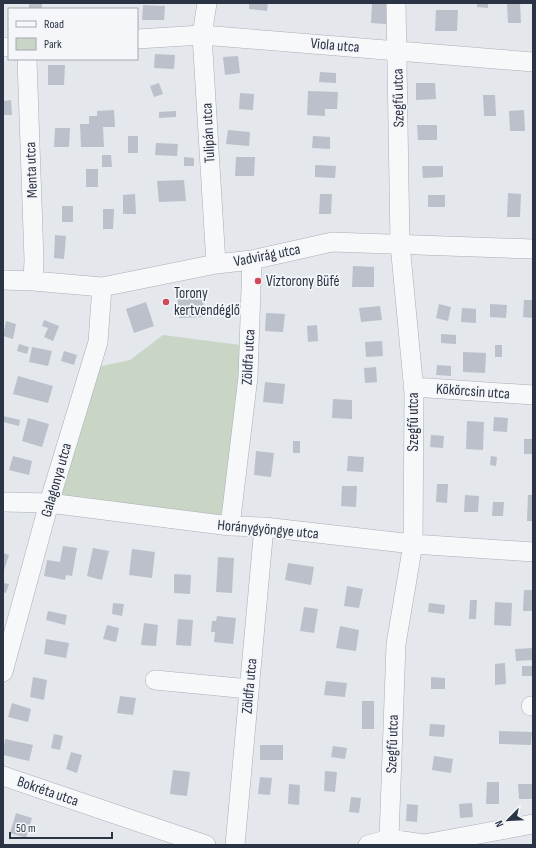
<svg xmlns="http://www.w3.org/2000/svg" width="536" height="848" viewBox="0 0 536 848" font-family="'Sofia Sans Condensed',sans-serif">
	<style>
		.green { fill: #c9d6c5 }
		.building { fill: #bbc0ca }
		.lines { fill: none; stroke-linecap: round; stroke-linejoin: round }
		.minor-casing { stroke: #a9aeb7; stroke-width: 20 }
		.minor { stroke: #f7f8fa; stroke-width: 19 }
		.poi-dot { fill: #d1495b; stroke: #f4f6f9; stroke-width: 1.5 }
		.labels { text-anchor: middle; stroke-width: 3.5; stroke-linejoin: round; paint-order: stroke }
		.street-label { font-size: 15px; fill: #2b3445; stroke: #f4f6f9 }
		.poi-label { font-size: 15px; fill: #2b3445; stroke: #f4f6f9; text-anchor: start }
	</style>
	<rect width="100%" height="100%" fill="#e4e7ec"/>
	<path class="green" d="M163 335 241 345 228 506 215 520 69 505 57 488 97 367 130 360Z"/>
	<path class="building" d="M29 3H42V9H29Z
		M249 3H268L267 11 249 9Z
		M372 3H387L386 24 371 23Z
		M477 3H488V8L477 7Z
		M507 3H520L521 23H508Z
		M143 5 165 6 164 20H142Z
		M436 10H458L457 31H435Z
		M155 54 175 55 174 69 154 68Z
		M238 56 240 73 225 75 223 57Z
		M48 65H65L64 85H48Z
		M320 72 336 73V83L319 82Z
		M159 83 163 94 154 97 150 86Z
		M416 83H435L436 99 416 100Z
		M308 91 338 92 337 109H325V116L307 115Z
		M240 93 254 94 253 110 239 109Z
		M483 95H495L496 116H484Z
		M11 100 12 115H3V101Z
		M114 110 115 127H103L104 147H81L80 124H89V116H97V111Z
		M524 110 525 131H510L509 111Z
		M176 111V117L159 118V112Z
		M417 125H437V140H418Z
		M55 128H70L69 147H54Z
		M228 130 250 132 249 146 226 144Z
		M128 136H138V153H128Z
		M313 136 330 137V149L312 148Z
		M156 143 178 144 177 156 155 155Z
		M102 155H111L112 167H102Z
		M184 157 194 158V166H184Z
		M236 157H255L254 176H235Z
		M315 165 336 166 335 178 315 177Z
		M422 166H443V177L423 178Z
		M86 169H98V187H86Z
		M184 180 186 201 159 202 157 181Z
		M508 193 521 194 520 217H507Z
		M135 194 136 214H123V195Z
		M320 194H332L331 214H319Z
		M428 195H445V207H428Z
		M62 206H73V222H62Z
		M103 209H114L113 229H103Z
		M55 235 66 236 64 259 54 258Z
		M353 266 374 267V287H352Z
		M203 291 204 317 179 318 177 293Z
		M524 300H533V318L523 317Z
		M146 302 154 326 134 333 126 309Z
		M439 304 451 307 448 321 436 318Z
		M490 304 507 305 506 318 490 317Z
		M380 306 382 320 361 322 359 308Z
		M462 308 476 309V323L461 322Z
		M266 313 285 314 283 332 265 331Z
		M44 320 59 326 53 341 44 337 48 328 42 326Z
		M6 321 16 324 13 339 3 336Z
		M317 325 318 341 308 342 307 326Z
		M441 334 456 335V344L441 343Z
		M382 341 383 356 366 357 365 342Z
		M19 344 29 347 27 354 17 351Z
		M495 345H502V357H495Z
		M32 347 52 351 48 366 29 362Z
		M64 351 77 355 74 365 61 361Z
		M463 352 486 353 485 373 463 372Z
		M437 365 451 366V376L436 375Z
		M376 367 377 382 365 383 364 368Z
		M18 376 53 386 48 403 13 394Z
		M265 382 285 384 283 404 263 402Z
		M333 399 352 400V419L332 418Z
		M3 416 20 420 19 426 3 422Z
		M494 417 508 418 507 432 493 431Z
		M28 418 49 424 42 447 22 441Z
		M467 421 484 422 483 450 466 449Z
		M431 435 444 436 443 448 430 447Z
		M524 439H533V454H524Z
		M293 441H300V453H293Z
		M256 451 274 453 271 477 254 475Z
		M13 456 32 461 29 475 9 470Z
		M348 456 364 457 363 472 347 471Z
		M491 456 497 457 496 466 490 465Z
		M437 484H448L447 503 436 502Z
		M342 486H357L356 507 341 506Z
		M465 495 479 496 478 512H464Z
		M528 495H533V521H527Z
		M493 502H504L503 516H492Z
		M63 546 77 548 72 576 66 575 65 580 44 576 47 560 60 562Z
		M93 548 109 551 102 580 87 576Z
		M132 549 155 552 152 578 129 575Z
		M3 553 9 555 3 573Z
		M218 557 234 558 232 593 216 592Z
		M288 563 314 567 311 585 285 580Z
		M174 574 191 575 190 594 174 593Z
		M3 583 9 584 6 593 3 592Z
		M347 586 363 589 359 608 344 606Z
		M524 590H533V611H523Z
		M470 600H477L476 619H469Z
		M495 602 512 603 511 626 494 625Z
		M113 603 124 604 122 616 112 614Z
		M429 603 445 605 444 614 428 612Z
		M304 607 318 609 314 633 300 631Z
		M48 611 67 615 65 625 46 620Z
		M217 616 236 618 233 644 214 642 215 632H211L212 621H216Z
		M178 619 193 620 191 646 176 645Z
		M144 623 158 625 156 646 141 645Z
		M107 625 119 628 116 642 103 639Z
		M340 626 359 630 356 651 336 648Z
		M46 639 69 643 66 658 44 654Z
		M533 648V660L516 661 515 649Z
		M505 663 506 684 495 685V664Z
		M522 666H533V676H522Z
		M33 677 47 680 44 700 30 697Z
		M431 677 445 678V689H431Z
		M326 681 347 683 345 697 324 695Z
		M120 696 136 698 133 715 117 713Z
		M362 701H374V729H362Z
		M12 703 31 709 28 722 8 717Z
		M430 724 445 725 444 737 429 736Z
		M499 731 532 732 531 745 499 744Z
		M54 734 63 736 60 750 51 748Z
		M5 739 33 745 29 761 3 755Z
		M260 745H283V760H260Z
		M333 746 347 748 345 759 331 757Z
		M71 752 82 755 77 773 66 769Z
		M434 756 453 759 451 773 432 770Z
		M173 770 190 772 187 796 170 794Z
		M325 771 337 772 335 792 324 791Z
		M260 777 272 778 270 795 258 794Z
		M487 782H499V804H486Z
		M289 784 300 785 299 805 288 804Z
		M518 784H533V799H519Z
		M351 797 361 798 359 813 349 812Z
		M472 803 473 817 460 818 459 804Z
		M407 804 418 805 417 822 406 821Z
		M16 813 32 818 26 838 10 833Z"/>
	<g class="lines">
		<defs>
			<path id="minor" d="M207 3 202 35 216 264
				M137 39 202 35 533 62
				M3 47H9
				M27 59 34 260 33 281
				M3 280 33 281 102 287 216 264 252 260 332 242 533 249
				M413 387 533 395
				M3 502 49 503 230 526 264 527 413 544 533 552
				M230 526 248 377 252 260
				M3 672 49 503 98 342 102 287
				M155 680 249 689
				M531 706H533
				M3 776 206 845
				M389 839 396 644 413 544 414 392 400 244 396 3
				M235 845 264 527
				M368 845 389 839 424 844 533 824"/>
		</defs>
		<use href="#minor" class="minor-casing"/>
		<use href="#minor" class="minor"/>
	</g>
	<g class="poi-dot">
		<circle cx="258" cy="281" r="4"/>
		<circle cx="166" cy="302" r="4"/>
	</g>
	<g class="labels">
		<g class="street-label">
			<text transform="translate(335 45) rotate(5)" y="5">Viola utca</text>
			<text transform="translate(398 98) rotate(-91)" y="5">Szegfű utca</text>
			<text transform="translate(208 133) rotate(-93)" y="5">Tulipán utca</text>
			<text transform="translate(31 170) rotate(-92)" y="5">Menta utca</text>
			<text transform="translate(267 255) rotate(-11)" y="5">Vadvirág utca</text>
			<text transform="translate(248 357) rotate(-87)" y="5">Zöldfa utca</text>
			<text transform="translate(473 391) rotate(4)" y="5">Kökörcsin utca</text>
			<text transform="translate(413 422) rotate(-90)" y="5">Szegfű utca</text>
			<text transform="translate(56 480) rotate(-74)" y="5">Galagonya utca</text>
			<text transform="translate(268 529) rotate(5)" y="5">Horánygyöngye utca</text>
			<text transform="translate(249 686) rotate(-85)" y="5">Zöldfa utca</text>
			<text transform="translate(392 744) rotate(-88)" y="5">Szegfű utca</text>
			<text transform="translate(48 791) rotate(19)" y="5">Bokréta utca</text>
		</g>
		<g class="poi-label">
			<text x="266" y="286">Víztorony Büfé</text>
			<text x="174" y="298">Torony<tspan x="174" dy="17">kertvendéglő</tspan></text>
		</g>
	</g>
	<rect width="536" height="848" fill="none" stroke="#2b3445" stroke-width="8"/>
	<rect x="8" y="8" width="130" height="52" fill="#f4f6f9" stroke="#a4a8b1"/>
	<rect x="16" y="21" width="20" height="6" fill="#f7f8fa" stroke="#a4a8b1"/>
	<text x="44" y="28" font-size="12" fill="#2b3445">Road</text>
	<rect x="16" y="38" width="20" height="12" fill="#c9d6c5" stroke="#a4a8b1"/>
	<text x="44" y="48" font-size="12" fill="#2b3445">Park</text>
	<g transform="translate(508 820) rotate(246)" stroke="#f4f6f9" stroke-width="3" paint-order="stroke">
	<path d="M0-3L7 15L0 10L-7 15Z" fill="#2b3445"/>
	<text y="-6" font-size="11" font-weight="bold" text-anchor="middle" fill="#2b3445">N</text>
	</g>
	<path d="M10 832v6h102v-6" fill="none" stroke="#2b3445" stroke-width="2"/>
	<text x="16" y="832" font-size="12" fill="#2b3445" stroke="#f4f6f9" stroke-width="3" paint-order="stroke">50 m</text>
</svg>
